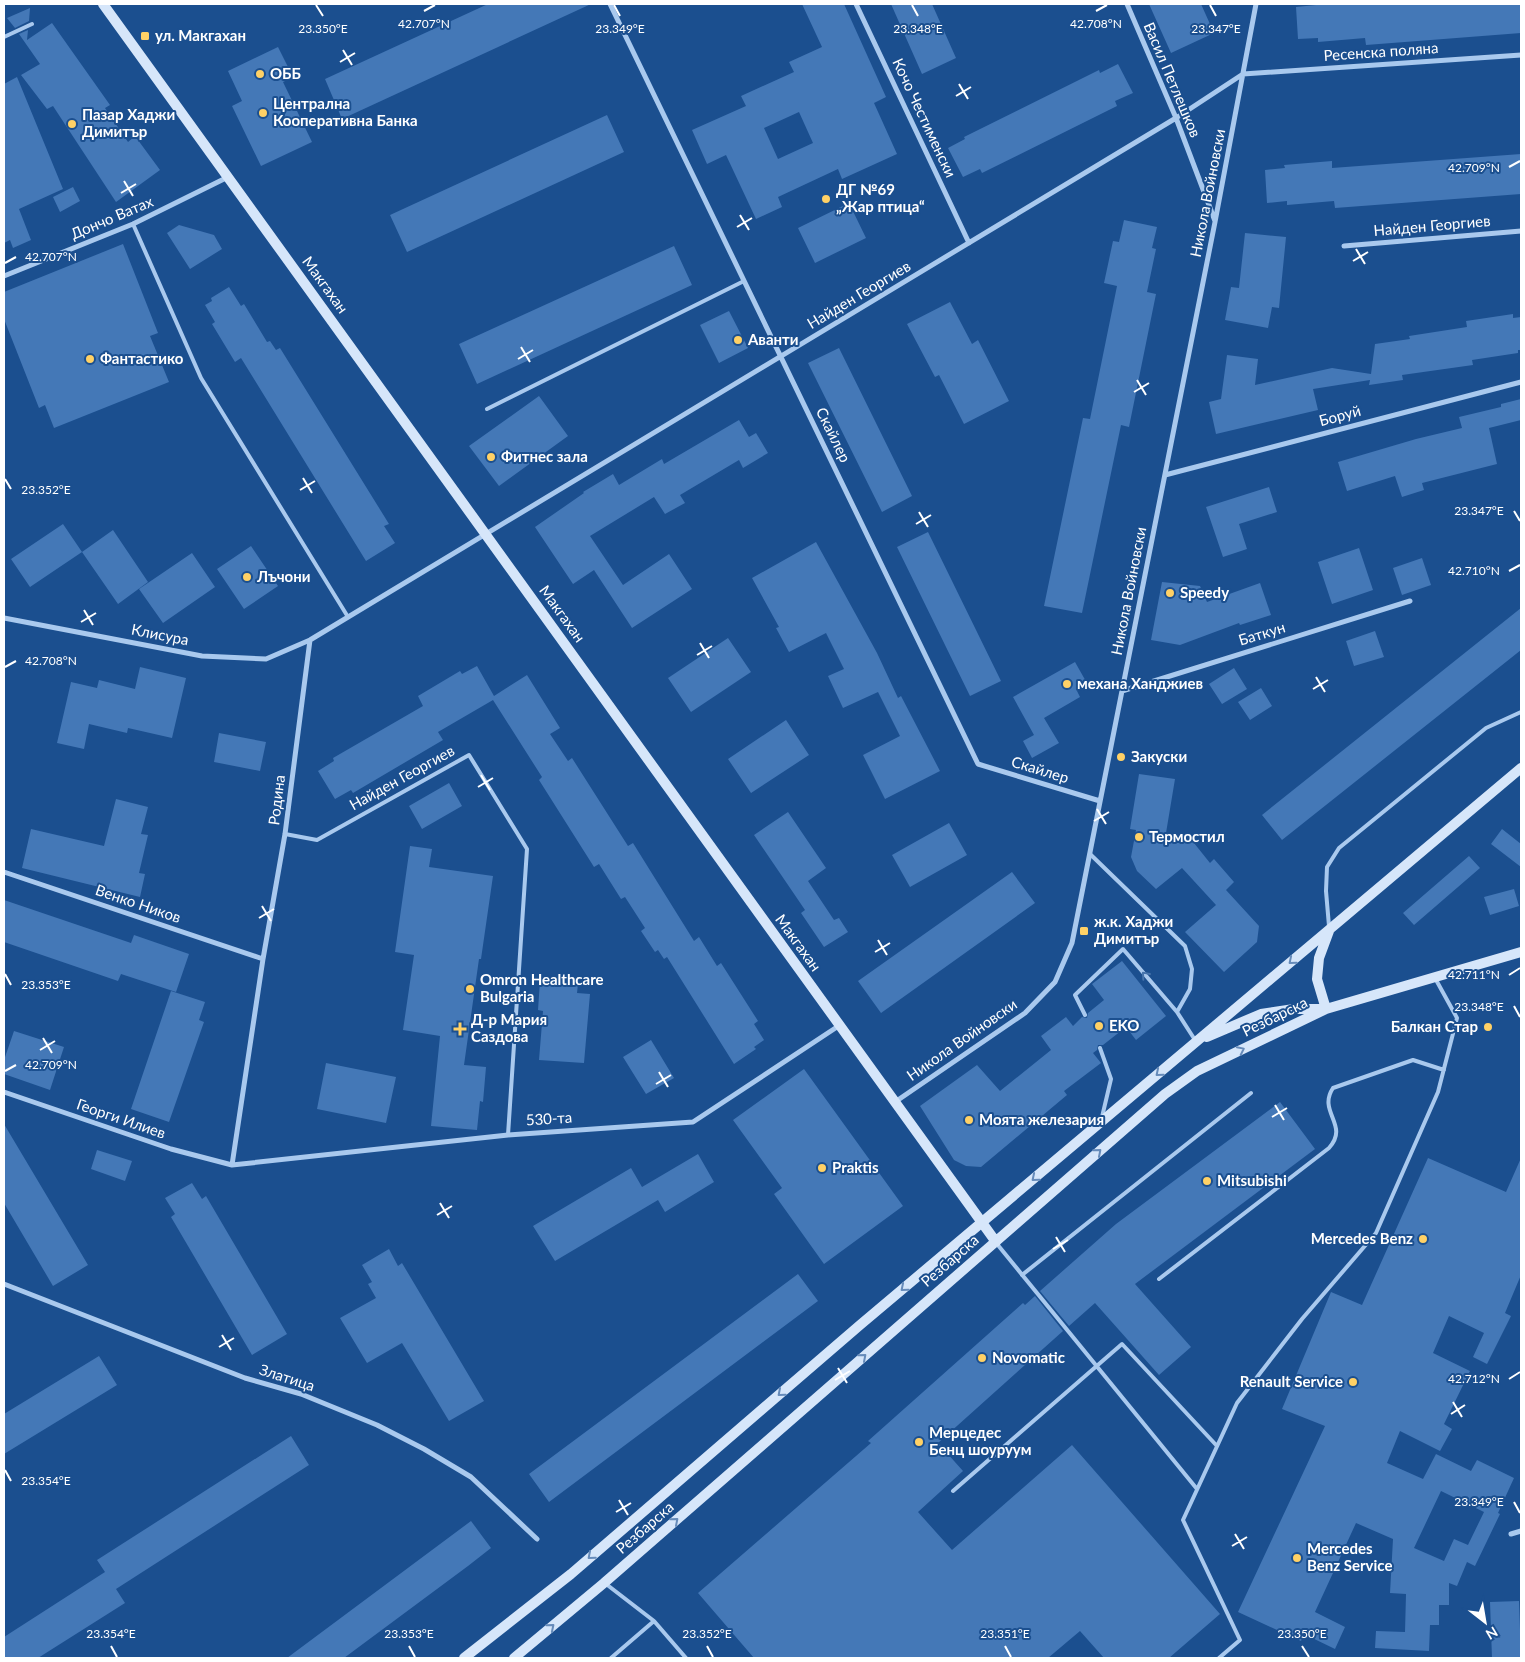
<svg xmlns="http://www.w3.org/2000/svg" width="1525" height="1662" viewBox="0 0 1525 1662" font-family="Lato,sans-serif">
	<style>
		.building { fill: #4478b7; fill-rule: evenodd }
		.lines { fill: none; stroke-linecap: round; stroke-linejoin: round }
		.lane { stroke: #a9c9ee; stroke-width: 4 }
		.street { stroke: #a9c9ee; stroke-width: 5 }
		.secondary { stroke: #d6e6fa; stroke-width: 10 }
		.oneway { stroke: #668bba }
		.oneway2 { stroke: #4674ac }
		.ticks { fill: none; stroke: #fff; stroke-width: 2 }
		.poi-dot { fill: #ffd166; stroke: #1b4f8f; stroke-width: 2 }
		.labels { text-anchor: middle; stroke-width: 4; stroke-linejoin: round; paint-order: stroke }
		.poi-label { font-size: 15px; font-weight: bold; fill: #fff; stroke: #1b4f8f; text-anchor: start }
		.street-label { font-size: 15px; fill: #fff; stroke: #1b4f8f }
		.ticks-label { font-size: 12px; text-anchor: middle; fill: #fff; stroke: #1b4f8f; stroke-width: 4; stroke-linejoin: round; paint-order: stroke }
	</style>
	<rect width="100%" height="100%" fill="#1b4f8f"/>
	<path class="building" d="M488 4H591L342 119 325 79Z
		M802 4H844L886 97 874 103 897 154 842 179 838 169 778 197 782 207 756 219 726 155 707 164 692 130 746 106 741 96 794 72 789 62 822 47ZM799 112 813 143 778 159 764 128Z
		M891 4H932L956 58 922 74Z
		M1149 4H1201L1214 33 1171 53Z
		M1316 4H1521V33L1366 45 1365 38 1318 42V38L1298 39 1296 7 1316 5Z
		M30 8 29 21 15 28 7 18Z
		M52 23 110 105 105 108 128 142 135 136 160 170 116 202 53 106 47 109 21 75 40 64 19 34 28 30 27 40Z
		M278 47 293 77 283 82 312 142 261 166 232 106 242 101 228 71Z
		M1118 64 1133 93 1115 101 1117 106 982 173 980 169 963 177 948 148 965 139 964 137 1099 70 1100 73Z
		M17 77 63 189 19 209 31 240 13 248 10 240 4 243V84Z
		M607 115 624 152 407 252 390 215Z
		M1521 154V194L1335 208 1334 201 1287 205V201L1267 203 1265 170 1285 168 1284 165 1332 161V168Z
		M73 187 80 201 60 212 53 197Z
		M849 203 866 238 815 263 798 228Z
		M1124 220 1157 227 1152 248 1156 249 1147 292 1156 294 1129 427 1121 425 1082 613 1044 606 1083 418 1090 419 1117 286 1104 283 1113 241 1119 242Z
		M179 225 214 235 222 249 190 269 167 233Z
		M1245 233 1286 237 1279 308 1272 307 1268 328 1225 320 1231 287 1239 288Z
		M123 244 158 333 150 336 169 382 54 428 45 405 39 408 4 319V292Z
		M674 246 692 285 477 384 459 344Z
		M229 287 241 306 244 304 267 342 270 341 276 350 280 348 389 524 384 526 395 543 366 561 241 358 235 362 212 324 215 322 205 305 212 301 211 298Z
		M950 302 972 344 978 340 1009 401 964 424 939 375 935 377 907 324Z
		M729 311 748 348 719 363 700 325Z
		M1513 314V318L1521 317V350H1518V353L1472 360 1473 365 1402 375 1403 380 1369 385 1370 380 1313 389 1318 410 1216 434 1209 402 1221 399 1227 355 1258 359 1255 385 1332 368 1371 374 1375 344 1410 339 1409 336 1467 327 1466 321Z
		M839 348 912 496 882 512 808 363Z
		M539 396 568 436 499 486 469 446Z
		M1521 399V420L1489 428 1497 464 1422 483 1424 490 1402 497 1395 476 1347 491 1338 462 1416 439 1462 428 1459 417 1501 407V404Z
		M739 420 749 437 756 433 768 453 743 468 739 460 680 495 685 503 665 514 654 497 590 536 623 585 669 554 692 589 632 628 594 570 573 584 535 527 584 493 583 492 613 474 619 485 662 459 664 464Z
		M1269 487 1277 512 1239 524 1247 549 1223 557 1206 507Z
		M63 524 82 552 30 587 11 559Z
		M113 530 148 582 118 604 82 552Z
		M928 532 1001 681 970 696 897 547Z
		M816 542 877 653 898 698 901 696 940 771 885 799 863 755 900 736 878 692 843 708 828 676 844 669 826 633 789 652 776 628 779 627 752 578Z
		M251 546 278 586 244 609 217 569Z
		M1359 548 1373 590 1332 604 1318 562Z
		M192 553 215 587 163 623 139 589Z
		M1422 558 1431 585 1402 595 1393 568Z
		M1162 582 1200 586 1207 602 1260 583 1271 615 1240 625 1239 623 1180 645 1151 640Z
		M1521 608V650L1282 840 1262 815Z
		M1375 631 1384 657 1354 666 1346 641Z
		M728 638 751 672 691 712 668 678Z
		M1075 662 1088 685 1077 691 1080 697 1044 718 1059 743 1032 758 1023 741 1034 735 1013 697Z
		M477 666 494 696 527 675 560 728 550 734 568 761 572 758 628 846 633 843 694 941 699 937 717 966 721 963 758 1021 754 1024 764 1040 754 1047 756 1049 734 1064 667 957 664 959 658 950 655 952 641 931 645 928 625 897 621 899 599 864 594 867 539 780 542 777 493 700 438 732 443 740 353 793 351 790 335 799 318 771 334 761 333 758 423 706 418 696 460 671 462 674Z
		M140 667 186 678 172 738 128 728 127 733 89 724 84 749 57 743 71 682 97 688 99 680 135 689Z
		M1234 668 1247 689 1222 704 1209 684Z
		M1261 688 1272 706 1250 720 1238 702Z
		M786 720 809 755 751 793 728 759Z
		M219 733 266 742 260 771 214 762Z
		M1139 774 1175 779 1164 845 1186 833 1210 863 1214 859 1234 882 1226 890 1259 926 1257 942 1224 972 1185 932 1216 905 1182 868 1156 889 1137 871 1131 857 1136 830 1130 829Z
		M449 783 462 806 422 829 409 806Z
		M116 799 148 807 141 834 148 835 139 873 145 874 140 897 22 868 31 829 104 846Z
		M788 812 826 868 808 881 834 920 839 918 848 932 824 947 801 913 805 910 754 835Z
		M949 823 967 855 910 887 892 855Z
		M1502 829 1521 844V867L1491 844Z
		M410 846 432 849 429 867 493 876 481 959H479L464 1065 486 1067 483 1102 480 1101 477 1130 431 1126 440 1036 403 1030 414 955 395 952Z
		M1469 856 1480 868 1414 925 1403 913Z
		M1012 872 1035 903 881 1013 858 981Z
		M1514 889 1519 906 1490 915 1484 897Z
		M4 900 131 943 134 935 189 954 176 992 121 974 118 981 4 942Z
		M1122 961 1166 1016 1136 1040 1126 1027 1103 1045H1098L1097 1050 1093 1053 1101 1063 1064 1091 1067 1095 981 1167 966 1166 954 1160 920 1106 977 1065 1000 1091 1051 1050 1041 1036 1066 1017 1073 1026 1082 1017 1087 1018 1088 1013 1104 1000 1092 984Z
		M540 981 578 984 577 993 590 994 584 1063 539 1060 543 1011 538 1010Z
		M171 991 205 1002 199 1020 204 1022 169 1122 131 1109Z
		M14 1031 64 1047 50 1090 4 1074V1060Z
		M651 1040 674 1078 646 1094 623 1057Z
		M326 1063 396 1077 386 1123 317 1109Z
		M804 1069 903 1206 824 1264 774 1194 782 1188 733 1120Z
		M1280 1102 1315 1149 1135 1284 1191 1347 1159 1375 1095 1303 1069 1326 1040 1291 1116 1224Z
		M4 1124 88 1265 53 1286 4 1203Z
		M97 1150 132 1161 125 1181 91 1169Z
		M698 1154 714 1182 665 1212 658 1200 555 1261 533 1226 631 1168 642 1187Z
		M1428 1158 1506 1192 1521 1158V1275L1505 1313 1511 1316 1487 1364 1473 1357 1484 1333 1449 1316 1433 1353 1470 1371 1444 1424 1452 1429 1440 1451 1400 1431 1387 1463 1423 1479 1436 1454 1471 1471 1477 1460 1514 1478 1498 1513 1500 1514 1475 1566 1467 1562 1457 1586 1449 1583V1605H1439V1625H1430L1429 1651 1375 1648 1376 1631 1405 1632 1406 1594 1390 1593 1393 1539 1356 1523 1315 1612 1345 1627 1335 1649 1304 1634 1301 1641 1238 1612 1325 1426 1282 1409 1331 1292 1362 1305ZM1441 1491 1484 1512 1468 1545 1454 1539 1444 1561 1414 1548Z
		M192 1183 202 1199 206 1196 287 1334 252 1355 171 1217 175 1214 165 1198Z
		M389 1249 398 1266 402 1263 484 1401 449 1421 402 1343 367 1363 340 1318 376 1298 368 1284 372 1282 362 1265Z
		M798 1274 818 1301 549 1502 529 1474Z
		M1035 1296 1063 1331 938 1443 963 1471 918 1512 952 1550 1072 1445 1220 1614 1169 1658H1104L1080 1631 1048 1658H754L698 1593 871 1443 868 1441 1023 1303 1025 1305Z
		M99 1356 117 1385 4 1454V1414Z
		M291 1436 309 1465 116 1589 125 1603 38 1658H4V1637L105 1572 97 1560Z
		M471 1521 491 1548 468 1566 344 1658H287Z
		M1519 1601 1521 1658H1492L1490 1602Z"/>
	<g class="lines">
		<path class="lane" d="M4 37 32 24
			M133 224 201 378 348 617
			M487 409 744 281
			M285 834 317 840 469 755 527 849 508 1135
			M1090 854 1185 946 1192 969 1190 989 1177 1012
			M1329 926 1326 891 1327 867 1339 848 1486 728 1521 712
			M1085 1015 1075 995 1123 949 1177 1012 1195 1040
			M1100 1048 1111 1079 1102 1117
			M997 1244 1197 1489
			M1022 1275 1251 1093
			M1159 1279 1329 1148C1350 1125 1317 1112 1333 1088L1413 1060 1444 1070
			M953 1491 1122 1344 1217 1446
			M606 1584 654 1621 686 1658
			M611 1658 654 1621
			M1219 1658 1240 1640 1183 1520 1237 1403 1302 1319 1376 1233 1438 1092 1457 1018 1435 978"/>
		<path class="street" d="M610 4 978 764 1100 801
			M856 4 969 243
			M1127 4 1176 118 1215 221
			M1344 246 1521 231
			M4 276 133 224 228 177
			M1165 475 1521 382
			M4 618 202 656 266 659 310 640 1176 118 1243 74 1521 55
			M1122 691 1410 601
			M4 872 263 959
			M4 1092 171 1149 232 1165 508 1135 693 1122 840 1025
			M895 1102 1025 1013 1055 982 1072 943 1215 222 1256 4
			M232 1165 263 959 285 834 310 640
			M4 1284 245 1378 301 1394 377 1425 424 1449 471 1477 537 1539
			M1511 1534 1521 1531"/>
		<path class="secondary" d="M103 4 996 1242
			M1326 1009 1317 979 1319 958 1329 931
			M1207 1037 1261 1014 1294 1009H1322
			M464 1658 571 1574 860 1325 1521 768
			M514 1658 604 1583 1165 1094 1197 1071 1326 1009 1521 952"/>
	</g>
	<defs><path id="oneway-chevron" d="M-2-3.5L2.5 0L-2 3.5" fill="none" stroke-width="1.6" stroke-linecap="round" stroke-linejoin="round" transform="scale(1.25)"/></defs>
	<g class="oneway">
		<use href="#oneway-chevron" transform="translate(1292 961) rotate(140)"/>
		<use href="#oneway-chevron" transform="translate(1241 1050) rotate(-26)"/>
		<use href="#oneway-chevron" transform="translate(1159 1073) rotate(140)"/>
		<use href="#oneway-chevron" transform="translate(1098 1152) rotate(-41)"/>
		<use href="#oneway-chevron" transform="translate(1035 1178) rotate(140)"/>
		<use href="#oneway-chevron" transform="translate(904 1288) rotate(140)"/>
		<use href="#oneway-chevron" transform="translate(863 1357) rotate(-41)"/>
		<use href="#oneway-chevron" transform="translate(781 1393) rotate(139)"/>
		<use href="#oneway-chevron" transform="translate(675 1521) rotate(-41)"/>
		<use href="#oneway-chevron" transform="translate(591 1556) rotate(139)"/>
		<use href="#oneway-chevron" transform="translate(551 1627) rotate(-40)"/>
	</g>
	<use class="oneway2" href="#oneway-chevron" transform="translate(1145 975) rotate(-131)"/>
	<path class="ticks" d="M316 5 323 16M614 5 620 16M912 5 918 16M1210 5 1216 16M424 11 435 5M1096 11 1107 5M343 50 352 65M340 62 355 53M959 84 968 99M956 96 971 87M1509 167 1520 161M124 181 133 196M121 193 136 184M740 215 749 230M737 227 752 218M1356 249 1365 264M1353 261 1368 252M5 263 16 257M521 347 530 362M518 359 533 350M1137 380 1146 395M1134 392 1149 383M303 478 312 493M5 479 11 489M300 490 315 481M1514 511 1520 521M919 512 928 527M916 524 931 515M1509 571 1520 565M84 610 93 625M81 622 96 613M700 643 709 658M697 655 712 646M5 667 16 661M1316 677 1325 692M1313 689 1328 680M481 775 490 790M478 787 493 778M1097 809 1106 824M1094 821 1109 812M262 906 271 921M259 918 274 909M878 940 887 955M875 952 890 943M5 974 11 985M1509 975 1520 968M1514 1006 1520 1017M43 1038 52 1053M40 1050 55 1041M5 1071 16 1065M659 1072 668 1087M656 1084 671 1075M1275 1105 1284 1120M1272 1117 1287 1108M440 1203 449 1218M437 1215 452 1206M1056 1237 1065 1252M1053 1249 1068 1240M222 1335 231 1350M219 1347 234 1338M838 1368 847 1383M1509 1379 1520 1372M835 1380 850 1371M1453 1402 1462 1417M1451 1414 1465 1405M5 1470 11 1481M619 1500 628 1515M1514 1502 1520 1513M616 1512 631 1503M1235 1534 1244 1549M1232 1546 1247 1537M111 1646 117 1657M409 1646 415 1657M707 1646 713 1657M1005 1646 1011 1657M1302 1646 1309 1657"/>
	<g class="poi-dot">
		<rect x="140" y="31" width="10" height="10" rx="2.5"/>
		<circle cx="260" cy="74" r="5"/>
		<circle cx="263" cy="113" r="5"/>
		<circle cx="72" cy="124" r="5"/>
		<circle cx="826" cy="199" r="5"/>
		<circle cx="738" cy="340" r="5"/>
		<circle cx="90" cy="359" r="5"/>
		<circle cx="491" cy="457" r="5"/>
		<circle cx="247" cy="577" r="5"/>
		<circle cx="1170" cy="593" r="5"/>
		<circle cx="1067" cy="684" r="5"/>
		<circle cx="1121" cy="757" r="5"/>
		<circle cx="1139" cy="837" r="5"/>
		<rect x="1079" y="926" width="10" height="10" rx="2.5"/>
		<circle cx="470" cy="989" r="5"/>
		<circle cx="1099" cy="1026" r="5"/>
		<circle cx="1488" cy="1027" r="5"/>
		<path d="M457.5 1021.5h5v5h5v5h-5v5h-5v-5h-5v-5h5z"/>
		<circle cx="969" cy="1120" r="5"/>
		<circle cx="822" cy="1168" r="5"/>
		<circle cx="1207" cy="1181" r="5"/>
		<circle cx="1423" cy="1239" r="5"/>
		<circle cx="982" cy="1358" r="5"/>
		<circle cx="1353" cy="1382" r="5"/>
		<circle cx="919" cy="1442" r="5"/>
		<circle cx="1297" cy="1558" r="5"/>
	</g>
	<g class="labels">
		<g class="poi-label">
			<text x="155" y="41">ул. Макгахан</text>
			<text x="270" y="79">ОББ</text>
			<text x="273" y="109">Централна<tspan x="273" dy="17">Кооперативна Банка</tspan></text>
			<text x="82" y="120">Пазар Хаджи<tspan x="82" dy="17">Димитър</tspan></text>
			<text x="836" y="195">ДГ №69<tspan x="836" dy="17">„Жар птица“</tspan></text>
			<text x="748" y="345">Аванти</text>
			<text x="100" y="364">Фантастико</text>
			<text x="501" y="462">Фитнес зала</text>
			<text x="257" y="582">Лъчони</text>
			<text x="1180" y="598">Speedy</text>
			<text x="1077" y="689">механа Ханджиев</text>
			<text x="1131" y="762">Закуски</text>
			<text x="1149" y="842">Термостил</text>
			<text x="1094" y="927">ж.к. Хаджи<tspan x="1094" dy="17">Димитър</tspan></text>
			<text x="480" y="985">Omron Healthcare<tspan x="480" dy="17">Bulgaria</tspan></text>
			<text x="471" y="1025">Д-р Мария<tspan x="471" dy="17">Саздова</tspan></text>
			<text x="1109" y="1031">EKO</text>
			<text x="1478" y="1032" text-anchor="end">Балкан Стар</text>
			<text x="979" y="1125">Моята железария</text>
			<text x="832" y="1173">Praktis</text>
			<text x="1217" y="1186">Mitsubishi</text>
			<text x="1413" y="1244" text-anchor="end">Mercedes Benz</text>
			<text x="992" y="1363">Novomatic</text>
			<text x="1343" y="1387" text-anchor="end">Renault Service</text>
			<text x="929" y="1438">Мерцедес<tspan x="929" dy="17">Бенц шоуруум</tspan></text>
			<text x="1307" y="1554">Mercedes<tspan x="1307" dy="17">Benz Service</tspan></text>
		</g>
		<g class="street-label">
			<text transform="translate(1381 52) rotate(-4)" y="5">Ресенска поляна</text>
			<text transform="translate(1172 80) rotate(67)" y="5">Васил Петлешков</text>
			<text transform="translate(924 118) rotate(65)" y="5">Кочо Честименски</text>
			<text transform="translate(1208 193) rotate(-79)" y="5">Никола Войновски</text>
			<text transform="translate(112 218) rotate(-23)" y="5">Дончо Ватах</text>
			<text transform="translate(1432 226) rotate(-5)" y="5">Найден Георгиев</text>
			<text transform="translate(325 285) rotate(54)" y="5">Макгахан</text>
			<text transform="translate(859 295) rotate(-31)" y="5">Найден Георгиев</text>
			<text transform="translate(1340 416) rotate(-15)" y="5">Боруй</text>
			<text transform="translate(833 435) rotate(64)" y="5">Скайлер</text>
			<text transform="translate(1129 591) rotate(-79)" y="5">Никола Войновски</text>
			<text transform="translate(562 614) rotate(54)" y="5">Макгахан</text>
			<text transform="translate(1262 634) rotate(-17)" y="5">Баткун</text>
			<text transform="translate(160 635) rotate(11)" y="5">Клисура</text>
			<text transform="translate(1040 770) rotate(17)" y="5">Скайлер</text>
			<text transform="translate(402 778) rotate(-29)" y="5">Найден Георгиев</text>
			<text transform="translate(277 800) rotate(-83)" y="5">Родина</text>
			<text transform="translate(138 904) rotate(19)" y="5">Венко Ников</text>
			<text transform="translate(798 943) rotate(54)" y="5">Макгахан</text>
			<text transform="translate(1275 1017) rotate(-26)" y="5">Резбарска</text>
			<text transform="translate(962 1040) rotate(-35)" y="5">Никола Войновски</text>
			<text transform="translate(121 1119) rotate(19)" y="5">Георги Илиев</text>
			<text transform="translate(549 1119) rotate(-4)" y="5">530-та</text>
			<text transform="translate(950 1261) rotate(-41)" y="5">Резбарска</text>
			<text transform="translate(287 1378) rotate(18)" y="5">Златица</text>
			<text transform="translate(645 1528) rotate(-41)" y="5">Резбарска</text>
		</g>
	</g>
	<g class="ticks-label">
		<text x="424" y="28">42.707°N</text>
		<text x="1096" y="28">42.708°N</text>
		<text x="323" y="33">23.350°E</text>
		<text x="620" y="33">23.349°E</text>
		<text x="918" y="33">23.348°E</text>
		<text x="1216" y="33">23.347°E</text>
		<text x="1474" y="172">42.709°N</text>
		<text x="51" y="261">42.707°N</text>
		<text x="46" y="494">23.352°E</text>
		<text x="1479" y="515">23.347°E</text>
		<text x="1474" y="575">42.710°N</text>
		<text x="51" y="665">42.708°N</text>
		<text x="1474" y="979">42.711°N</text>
		<text x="46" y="989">23.353°E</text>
		<text x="1479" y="1011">23.348°E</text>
		<text x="51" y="1069">42.709°N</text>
		<text x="1474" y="1383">42.712°N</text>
		<text x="46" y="1485">23.354°E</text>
		<text x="1479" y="1506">23.349°E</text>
		<text x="111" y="1638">23.354°E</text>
		<text x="409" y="1638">23.353°E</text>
		<text x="707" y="1638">23.352°E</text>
		<text x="1005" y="1638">23.351°E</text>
		<text x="1302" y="1638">23.350°E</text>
	</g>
	<rect width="1525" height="1662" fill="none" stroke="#ffffff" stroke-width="10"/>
	<g transform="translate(1485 1622) rotate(149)" stroke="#1b4f8f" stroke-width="4" paint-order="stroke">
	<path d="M0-4L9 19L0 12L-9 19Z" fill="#ffffff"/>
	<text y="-8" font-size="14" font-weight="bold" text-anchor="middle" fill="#ffffff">N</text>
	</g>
</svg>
